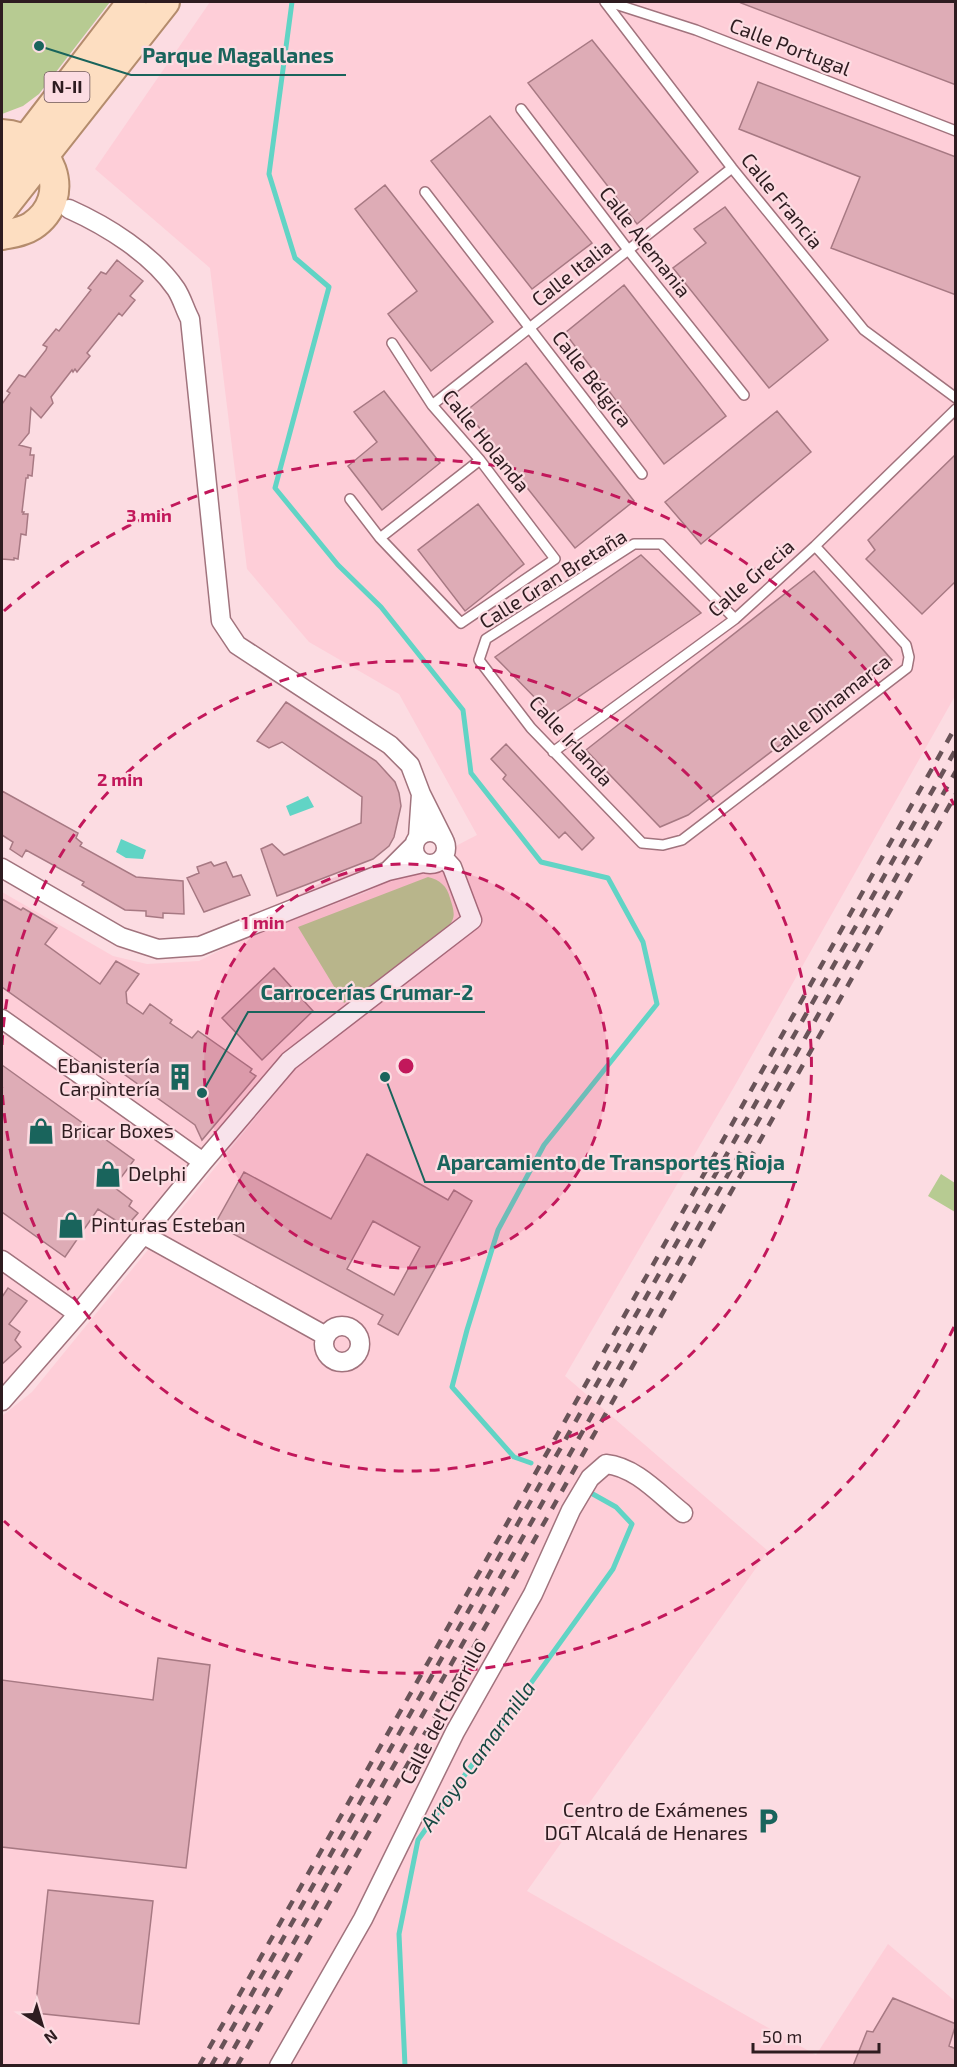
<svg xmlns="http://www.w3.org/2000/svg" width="957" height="2067" viewBox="0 0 957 2067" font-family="'Exo 2',sans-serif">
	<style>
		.built { fill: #feced8 }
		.green { fill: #b7cb92 }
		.water { fill: #61d4c5 }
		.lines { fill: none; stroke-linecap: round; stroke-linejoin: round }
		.stream { stroke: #61d4c5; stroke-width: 5 }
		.building { fill: #deacb6; stroke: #a77983; stroke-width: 1.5; fill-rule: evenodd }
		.lane-casing { stroke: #a1737d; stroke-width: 12 }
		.street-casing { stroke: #a1737d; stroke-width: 21 }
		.primary-casing { stroke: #b48c6d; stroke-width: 32 }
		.lane { stroke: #fff; stroke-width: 9 }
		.street { stroke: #fff; stroke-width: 18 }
		.primary { stroke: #fddec1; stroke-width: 28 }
		.rail { stroke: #695358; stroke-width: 4.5; stroke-dasharray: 10 10; stroke-linecap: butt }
		.ring { fill: none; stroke: #c2185b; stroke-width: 3; stroke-dasharray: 10 8 }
		.labels { text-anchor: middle; stroke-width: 4.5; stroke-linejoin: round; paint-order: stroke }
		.shield { fill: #fcdce2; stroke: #6c565a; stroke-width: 1.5 }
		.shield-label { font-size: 18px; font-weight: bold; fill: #2e1c20 }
		.street-label { font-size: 20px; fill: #2e1c20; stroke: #fcdce2 }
		.poi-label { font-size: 20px; fill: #2e1c20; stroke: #fcdce2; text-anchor: start }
		.water-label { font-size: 21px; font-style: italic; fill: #154842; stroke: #fcdce2 }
		.centre { fill: #c2185b; stroke: #fcdce2; stroke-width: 3 }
		.ring-label { font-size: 18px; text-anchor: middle; font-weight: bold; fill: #c2185b; stroke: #fcdce2; stroke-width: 4.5; stroke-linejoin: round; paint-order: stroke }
		.leader { fill: none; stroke: #19645c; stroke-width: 2 }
		.callout-dot { fill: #19645c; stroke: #fcdce2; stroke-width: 2 }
		.callout-label { font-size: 21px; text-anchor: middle; font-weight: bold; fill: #19645c; stroke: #fcdce2; stroke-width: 4.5; stroke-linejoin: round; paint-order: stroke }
	</style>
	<rect width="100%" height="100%" fill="#fcdce2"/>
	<path class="built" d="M210 2H955V696L734 1087 565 1376 768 1551 527 1891 816 2055 888 1944 955 2001V2065H2V1416L32 1392 342 1012 2 1401V892L113 956 147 964 199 961 244 938 365 893 477 835 399 694 309 642 247 569 210 268 95 169Z"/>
	<path class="green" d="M2 2H110L39 94 23 106 2 114Z
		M428 877C440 880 447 886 450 898 452 905 456 914 452 921 444 938 364 990 344 1003L298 927Z
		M941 1174 955 1183V1212L928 1196Z"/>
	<path class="water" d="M308 796 314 807 290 816 286 806Z
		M121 839 146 850 143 859 126 858 116 852Z"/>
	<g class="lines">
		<path class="stream" d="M292 2 269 174 295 258 329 287 275 488 338 565 381 607 463 710 471 773 541 862 608 878 643 942 657 1004 544 1145 498 1230 467 1330 452 1387 514 1457 531 1463
			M405 2066 399 1934 418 1840 613 1569 632 1524 616 1507 591 1493"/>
	</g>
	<path class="building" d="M742 2H956V85L741 3Z
		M592 40 698 172 637 224 528 83Z
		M758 82 956 157V295L831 248 860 177 739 129Z
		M490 116 592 243 532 289 431 161Z
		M385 185 493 322 431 371 388 314 417 291 355 209Z
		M725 207 828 340 769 388 673 268 706 243 694 229Z
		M117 260 143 281 130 296 135 300 122 316 119 313 87 353 90 356 77 372 75 369 73 372 72 370 51 397 53 403 41 418 31 408 29 433 19 445 31 448 30 455H34L32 476 28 475V478H26L22 512H24L23 514H28L26 535 21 534 18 559 14 558V560L2 559V404L10 393 7 391 19 375 25 377 46 350 47 347 43 345 56 329 59 331 91 290 88 288 101 272 106 274Z
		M624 285 726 416 664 464 565 333Z
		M526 363 634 501 575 548 466 411Z
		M384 391 440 463 382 510 348 466 377 442 354 412Z
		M777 411 811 452 701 544 665 502Z
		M956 454V581L922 614 866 559 875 550 868 540Z
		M478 504 524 564 465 611 418 550Z
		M641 555 701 613 552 715 495 657Z
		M814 571 892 660 688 815 660 827 586 750Z
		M286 702 376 761 395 782 399 793 401 806 394 837 389 846 373 859 277 896 261 849 272 844 284 855 361 823 362 797 282 742 269 748 257 741Z
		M506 744 594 838 582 850 565 832 559 838 503 779 506 775 491 759Z
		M2 791 78 833 76 838 82 843 80 846 136 877 183 881 184 914 163 913V918L146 916V911L125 910 82 885 84 882 26 850 22 857 10 849 13 842 2 835Z
		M211 862 214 866 226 862 233 877 241 875 250 895 204 912 187 878 199 873 197 867Z
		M2 899 21 910 23 908 57 928 45 944 100 984 116 961 139 974 126 992 127 1003 143 1014 150 1004 172 1020 170 1023 192 1038 198 1031 252 1069 250 1072 256 1076 202 1140 195 1125 2 987Z
		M274 968 313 1011 262 1060 222 1018Z
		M2 1065 134 1160 114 1187 132 1201 129 1206 138 1213 126 1227 98 1209 65 1257 2 1212Z
		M367 1154 448 1200 454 1190 472 1201 398 1335 378 1324 383 1315 215 1224 244 1172 331 1219ZM373 1221 420 1247 394 1295 347 1269Z
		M8 1288 27 1301 9 1324 20 1332 15 1340 21 1347 2 1364V1297Z
		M158 1658 210 1665 186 1868 2 1847V1680L153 1700Z
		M48 1890 153 1901 139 2024 35 2013Z
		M893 1998 956 2024 949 2046 956 2049V2066H853L867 2031 873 2032Z"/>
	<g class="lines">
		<defs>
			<path id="lane" d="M605 2 732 168 864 330 956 398
				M609 2 696 30 956 131
				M521 109 629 251 744 395
				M425 192 642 474
				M432 405 732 168
				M350 499 380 538 461 623 555 559 480 460 432 405 392 343
				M380 538 480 460
				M735 619 661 544H634L486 639 479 660 531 728 642 843 663 845 682 840 907 668 909 657 906 645 815 546
				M553 752 735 619 815 546 956 409"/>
			<path id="street" d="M69 209C107 226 152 254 176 289 182 298 185 310 190 319L221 621 237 645 390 745 410 765 421 794
				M414 848a16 16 0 1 1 32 0a16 16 0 1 1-32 0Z
				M418 837 421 794 444 840
				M414 845 388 871 423 863
				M2 868 121 937 158 949 200 946 388 871
				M2 1019 203 1162
				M144 1235 326 1336
				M2 1260 78 1314
				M324 1344a18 18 0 1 1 36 0a18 18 0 1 1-36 0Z
				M2 1401 78 1314 203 1162 289 1061 472 920 452 867 443 857
				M279 2066 363 1919 455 1732 533 1594 571 1510 590 1478 606 1464C636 1467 660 1495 683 1513"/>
			<path id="primary" d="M2 134C51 136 75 197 32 226 23 232 12 233 2 235
				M2 171 132 2
				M2 209 165 2"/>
		</defs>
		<use href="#lane" class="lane-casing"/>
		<use href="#street" class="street-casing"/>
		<use href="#primary" class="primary-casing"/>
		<use href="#lane" class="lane"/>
		<use href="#street" class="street"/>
		<use href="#primary" class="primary"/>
		<path class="rail" d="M199 2066 560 1430 956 726
			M211 2066 956 749
			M224 2066 956 771
			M237 2066 956 794"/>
	</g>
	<circle cx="406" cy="1066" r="202" fill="#c2185b" fill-opacity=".12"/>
	<g class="ring">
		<circle cx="406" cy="1066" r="202"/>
		<path d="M2 1045A405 405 0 1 1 2 1087"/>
		<path d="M954 1327A607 607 0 0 1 4 1521M4 611A607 607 0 0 1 954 805"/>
	</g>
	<defs>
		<symbol id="building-bare" viewBox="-9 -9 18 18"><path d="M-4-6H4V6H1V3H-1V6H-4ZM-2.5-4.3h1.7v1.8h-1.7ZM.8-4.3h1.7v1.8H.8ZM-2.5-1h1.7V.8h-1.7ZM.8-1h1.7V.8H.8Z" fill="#19645c" stroke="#fcdce2" stroke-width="2.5" paint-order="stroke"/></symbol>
		<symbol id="shop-bare" viewBox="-9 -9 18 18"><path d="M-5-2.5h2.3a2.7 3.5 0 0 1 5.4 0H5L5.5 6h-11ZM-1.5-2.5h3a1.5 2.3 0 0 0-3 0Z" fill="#19645c" stroke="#fcdce2" stroke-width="2.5" paint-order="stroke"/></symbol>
		<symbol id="parking-bare" viewBox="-9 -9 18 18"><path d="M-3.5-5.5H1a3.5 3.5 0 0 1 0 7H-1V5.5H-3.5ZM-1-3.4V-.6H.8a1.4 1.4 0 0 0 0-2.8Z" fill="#19645c" stroke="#fcdce2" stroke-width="2.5" paint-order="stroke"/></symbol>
	</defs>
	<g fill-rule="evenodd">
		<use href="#building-bare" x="161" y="1058" width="38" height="38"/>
		<use href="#shop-bare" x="22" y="1112" width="38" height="38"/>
		<use href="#shop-bare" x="89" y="1155" width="38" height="38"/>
		<use href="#shop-bare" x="52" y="1206" width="38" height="38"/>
		<use href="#parking-bare" x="749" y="1802" width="38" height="38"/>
	</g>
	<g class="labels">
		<rect class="shield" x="44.5" y="72" width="45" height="30" rx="4.5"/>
		<g class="shield-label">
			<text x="67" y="93">N-II</text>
		</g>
		<g class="street-label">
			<text transform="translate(790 47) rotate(21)" y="7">Calle Portugal</text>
			<text transform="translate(782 201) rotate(51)" y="7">Calle Francia</text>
			<text transform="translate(645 242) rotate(52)" y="7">Calle Alemania</text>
			<text transform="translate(572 273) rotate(-38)" y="7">Calle Italia</text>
			<text transform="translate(592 379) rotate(52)" y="7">Calle Bélgica</text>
			<text transform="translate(486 441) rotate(51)" y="7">Calle Holanda</text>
			<text transform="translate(751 578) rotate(-41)" y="7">Calle Grecia</text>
			<text transform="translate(553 579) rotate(-32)" y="7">Calle Gran Bretaña</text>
			<text transform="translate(830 704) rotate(-38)" y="7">Calle Dinamarca</text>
			<text transform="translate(571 741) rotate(48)" y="7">Calle Irlanda</text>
			<text transform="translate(443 1712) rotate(-62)" y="7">Calle del Chorrillo</text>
		</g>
		<g class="poi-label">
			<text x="160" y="1073" text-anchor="end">Ebanistería<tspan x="160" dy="23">Carpintería</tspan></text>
			<text x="61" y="1138">Bricar Boxes</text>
			<text x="128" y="1181">Delphi</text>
			<text x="91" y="1232">Pinturas Esteban</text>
			<text x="748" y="1817" text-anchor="end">Centro de Exámenes<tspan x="748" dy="23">DGT Alcalá de Henares</tspan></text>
		</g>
		<g class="water-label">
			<text transform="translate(478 1756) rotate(-54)" y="7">Arroyo Camarmilla</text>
		</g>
	</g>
	<circle cx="406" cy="1066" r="9" class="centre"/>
	<g class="ring-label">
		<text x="149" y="522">3 min</text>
		<text x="120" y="786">2 min</text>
		<text x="263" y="929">1 min</text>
	</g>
	<path class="leader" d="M39 46L131 75H346M202 1093L248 1012H485M385 1077L425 1182H797"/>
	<g class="callout-dot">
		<circle cx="39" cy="46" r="6"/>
		<circle cx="202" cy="1093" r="6"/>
		<circle cx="385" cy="1077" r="6"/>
	</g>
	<g class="callout-label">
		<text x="238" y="63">Parque Magallanes</text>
		<text x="367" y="1000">Carrocerías Crumar-2</text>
		<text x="611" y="1170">Aparcamiento de Transportes Rioja</text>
	</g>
	<rect width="957" height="2067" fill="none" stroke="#2e1c20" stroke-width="6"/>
	<g transform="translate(42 2025) rotate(143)" stroke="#fcdce2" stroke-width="4.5" paint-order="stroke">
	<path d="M0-4.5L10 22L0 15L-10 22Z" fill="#2e1c20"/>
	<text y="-9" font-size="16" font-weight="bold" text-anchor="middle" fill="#2e1c20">N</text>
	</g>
	<path d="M753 2043v9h126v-9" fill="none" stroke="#2e1c20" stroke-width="3"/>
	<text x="762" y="2043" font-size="18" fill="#2e1c20" stroke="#fcdce2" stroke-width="4.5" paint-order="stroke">50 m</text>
</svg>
